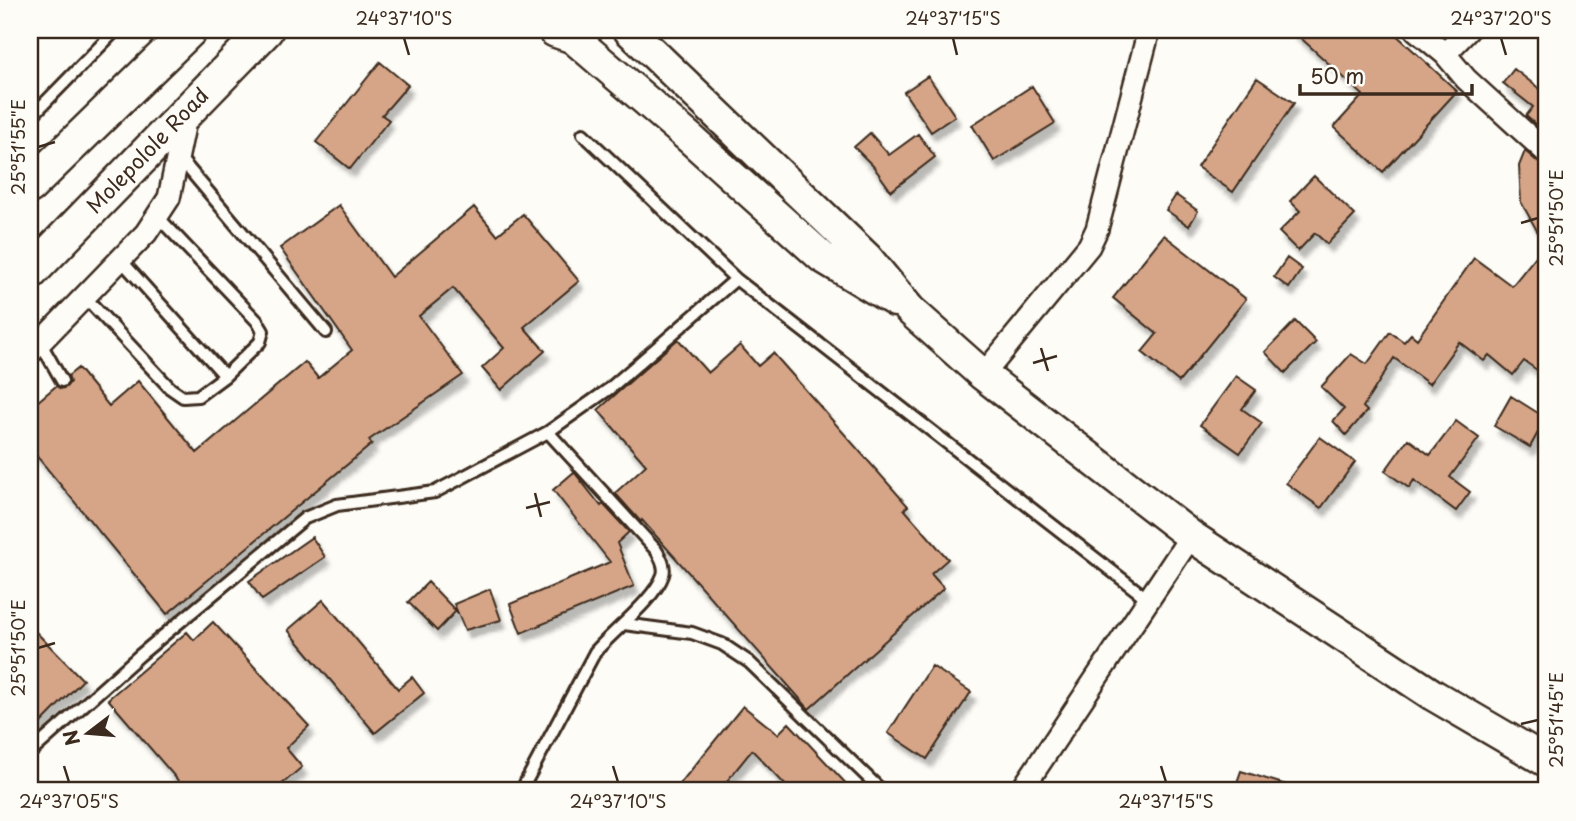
<svg xmlns="http://www.w3.org/2000/svg" width="1576" height="821" viewBox="0 0 1576 821" font-family="'Playpen Sans',sans-serif">
	<style>
		.building { fill: #d6a588; stroke: #3b2a1e; stroke-width: 2; filter: url(#shadow) }
		.lines { fill: none; stroke-linecap: round; stroke-linejoin: round }
		.service-casing { stroke: #3b2a1e; stroke-width: 16 }
		.minor-casing { stroke: #3b2a1e; stroke-width: 26 }
		.secondary-casing { stroke: #3b2a1e; stroke-width: 35 }
		.primary-casing { stroke: #3b2a1e; stroke-width: 38 }
		.service { stroke: #fdfcf7; stroke-width: 10 }
		.minor { stroke: #fdfcf7; stroke-width: 21 }
		.secondary { stroke: #fdfcf7; stroke-width: 30 }
		.primary { stroke: #fdfcf7; stroke-width: 33 }
		.ticks { fill: none; stroke: #3b2a1e; stroke-width: 2.5 }
		.labels { text-anchor: middle; stroke-width: 5; stroke-linejoin: round; paint-order: stroke }
		.street-label { font-size: 21px; fill: #3b2a1e; stroke: #fdfcf7 }
		.neatline { fill: none; stroke: #3b2a1e; stroke-width: 2.5 }
		.ticks-label { font-size: 18px; text-anchor: middle; fill: #3b2a1e }
	</style>
	<defs>
		<filter id="shadow"><feDropShadow dx="4.5" dy="8" stdDeviation="2" flood-color="#0004"/></filter>
	</defs>
	<rect width="100%" height="100%" fill="#fdfcf7"/>
	<filter id="ink" filterUnits="userSpaceOnUse"><feTurbulence type="fractalNoise" baseFrequency=".0143" numOctaves="2"/><feDisplacementMap in="SourceGraphic" scale="14" xChannelSelector="R" yChannelSelector="G"/><feConvolveMatrix kernelMatrix="1 2 1 2 8 2 1 2 1" color-interpolation-filters="sRGB"/></filter>
	<g filter="url(#ink)">
		<path class="building" d="M1292 30H1391L1457 91 1383 172 1334 127 1363 95Z
			M380 62 408 85 382 115 389 120 350 169 316 142Z
			M1514 69 1545 93 1546 92V134L1526 116 1533 107 1503 83Z
			M928 76 955 116 931 132 904 92Z
			M1257 78 1294 103 1233 192 1197 167Z
			M1032 86 1055 123 994 161 972 125Z
			M870 133 889 155 918 134 935 157 891 191 873 166 854 147Z
			M1525 151 1538 162 1546 165V358L1537 370 1524 361 1513 375 1489 355 1484 361 1459 342 1429 384 1394 358 1363 407 1367 411 1346 435 1333 421 1344 409 1321 387 1351 354 1367 364 1390 332 1404 342 1411 334 1417 339 1474 258 1512 286 1545 245 1521 202 1519 166Z
			M1314 176 1355 215 1327 244 1315 233 1298 251 1279 232 1300 211 1290 201Z
			M1176 195 1198 211 1189 226 1166 210Z
			M339 205 391 277 474 207 497 235 523 214 579 281 524 327 545 351 501 390 482 368 504 348 453 288 419 316 463 375 369 440 372 444 167 614 30 448V408L56 386 61 389 66 387 70 382 68 376 78 368 109 406 138 381 197 453 305 362 318 378 352 350 280 248Z
			M1164 235 1246 299 1179 382 1142 352 1157 334 1113 298Z
			M1287 258 1302 269 1289 288 1274 277Z
			M1295 321 1316 342 1285 373 1265 352Z
			M678 339 708 373 740 345 758 366 773 353 908 506 904 509 948 559 931 574 944 588 809 709 642 520 641 522 615 493 646 465 598 410Z
			M1236 376 1256 390 1242 409 1262 423 1240 453 1200 425Z
			M1511 396 1546 418 1530 447 1494 426Z
			M1456 421 1479 438 1450 477 1470 492 1456 511 1414 480 1409 488 1385 471 1408 439 1430 455Z
			M1320 437 1355 462 1321 508 1286 483Z
			M574 472 601 506 603 504 629 532 617 543 634 586 521 633 510 604 610 562 553 490Z
			M312 537 325 557 262 600 249 581Z
			M428 582 456 611 437 631 408 602Z
			M490 589 501 620 465 630 454 604Z
			M323 600 398 689 412 677 424 693 375 733 288 630Z
			M213 622 309 726 286 748 302 767 274 791H187L108 699 187 632 194 640Z
			M30 626 83 680 30 734Z
			M932 666 971 692 927 759 888 733Z
			M743 706 778 734 789 723 853 791H791L752 750 719 791H674Z
			M1241 771 1293 787 1292 791H1234Z"/>
		<g class="lines">
			<defs>
				<path id="service" d="M30 118 116 30
					M583 134 736 279 1149 600
					M178 156 326 332
					M120 259 225 376
					M84 296 170 388 183 397 198 396 225 376 260 342 263 331 257 321 158 217
					M40 342 62 381
					M624 624 692 633 722 644 749 662 882 791
					M30 753 140 655 305 518 337 505 435 492 548 432 609 389 736 279
					M521 791 595 652C612 632 655 599 663 575 666 566 660 557 656 550L548 432"/>
				<path id="minor" d="M1416 30 1445 54 1466 79 1546 152
					M1445 54 1468 30
					M30 353 146 233 169 198 187 112
					M983 375 1089 246 1097 229 1149 30
					M1021 791 1191 536"/>
				<path id="secondary" d="M564 30 692 140 822 257 895 301
					M629 30 867 258 910 310 983 375 1191 536 1433 695 1546 761"/>
				<path id="primary" d="M555 30 570 35
					M30 186 190 30
					M30 273 266 30"/>
			</defs>
			<use href="#service" class="service-casing"/>
			<use href="#minor" class="minor-casing"/>
			<use href="#secondary" class="secondary-casing"/>
			<use href="#primary" class="primary-casing"/>
			<use href="#service" class="service"/>
			<use href="#minor" class="minor"/>
			<use href="#secondary" class="secondary"/>
			<use href="#primary" class="primary"/>
		</g>
	</g>
	<path class="ticks" d="M404 38 409 55M953 38 957 55M1501 38 1506 55M38 147 55 142M1521 223 1538 218M1041 348 1048 371M1033 363 1057 356M535 493 541 517M526 508 550 502M38 648 55 643M1521 724 1538 720M64 766 69 782M613 766 618 782M1161 766 1166 782"/>
	<g class="labels">
		<g class="street-label">
			<text transform="translate(148 151) rotate(-46)" y="7">Molepolole Road</text>
		</g>
	</g>
	<rect width="1576" height="821" fill="none" stroke="#fdfcf7" stroke-width="77"/>
	<g transform="translate(88 733) rotate(254)" stroke="#fdfcf7" stroke-width="5" paint-order="stroke">
	<path d="M0-5L12 26L0 18L-12 26Z" fill="#3b2a1e"/>
	<text y="-10" font-size="19" font-weight="bold" text-anchor="middle" fill="#3b2a1e">N</text>
	</g>
	<path d="M1300 84v10h172v-10" fill="none" stroke="#3b2a1e" stroke-width="3.5"/>
	<text x="1310" y="84" font-size="21" fill="#3b2a1e" stroke="#fdfcf7" stroke-width="5" paint-order="stroke">50 m</text>
	<rect x="38" y="38" width="1500" height="744" class="neatline"/>
	<g class="ticks-label">
		<text x="404" y="25">24°37'10"S</text>
		<text x="953" y="25">24°37'15"S</text>
		<text x="1501" y="25">24°37'20"S</text>
		<text transform="translate(19 147) rotate(-90)" y="6">25°51'55"E</text>
		<text transform="translate(1557 218) rotate(-90)" y="6">25°51'50"E</text>
		<text transform="translate(19 648) rotate(-90)" y="6">25°51'50"E</text>
		<text transform="translate(1557 720) rotate(-90)" y="6">25°51'45"E</text>
		<text x="69" y="808">24°37'05"S</text>
		<text x="618" y="808">24°37'10"S</text>
		<text x="1166" y="808">24°37'15"S</text>
	</g>
</svg>
